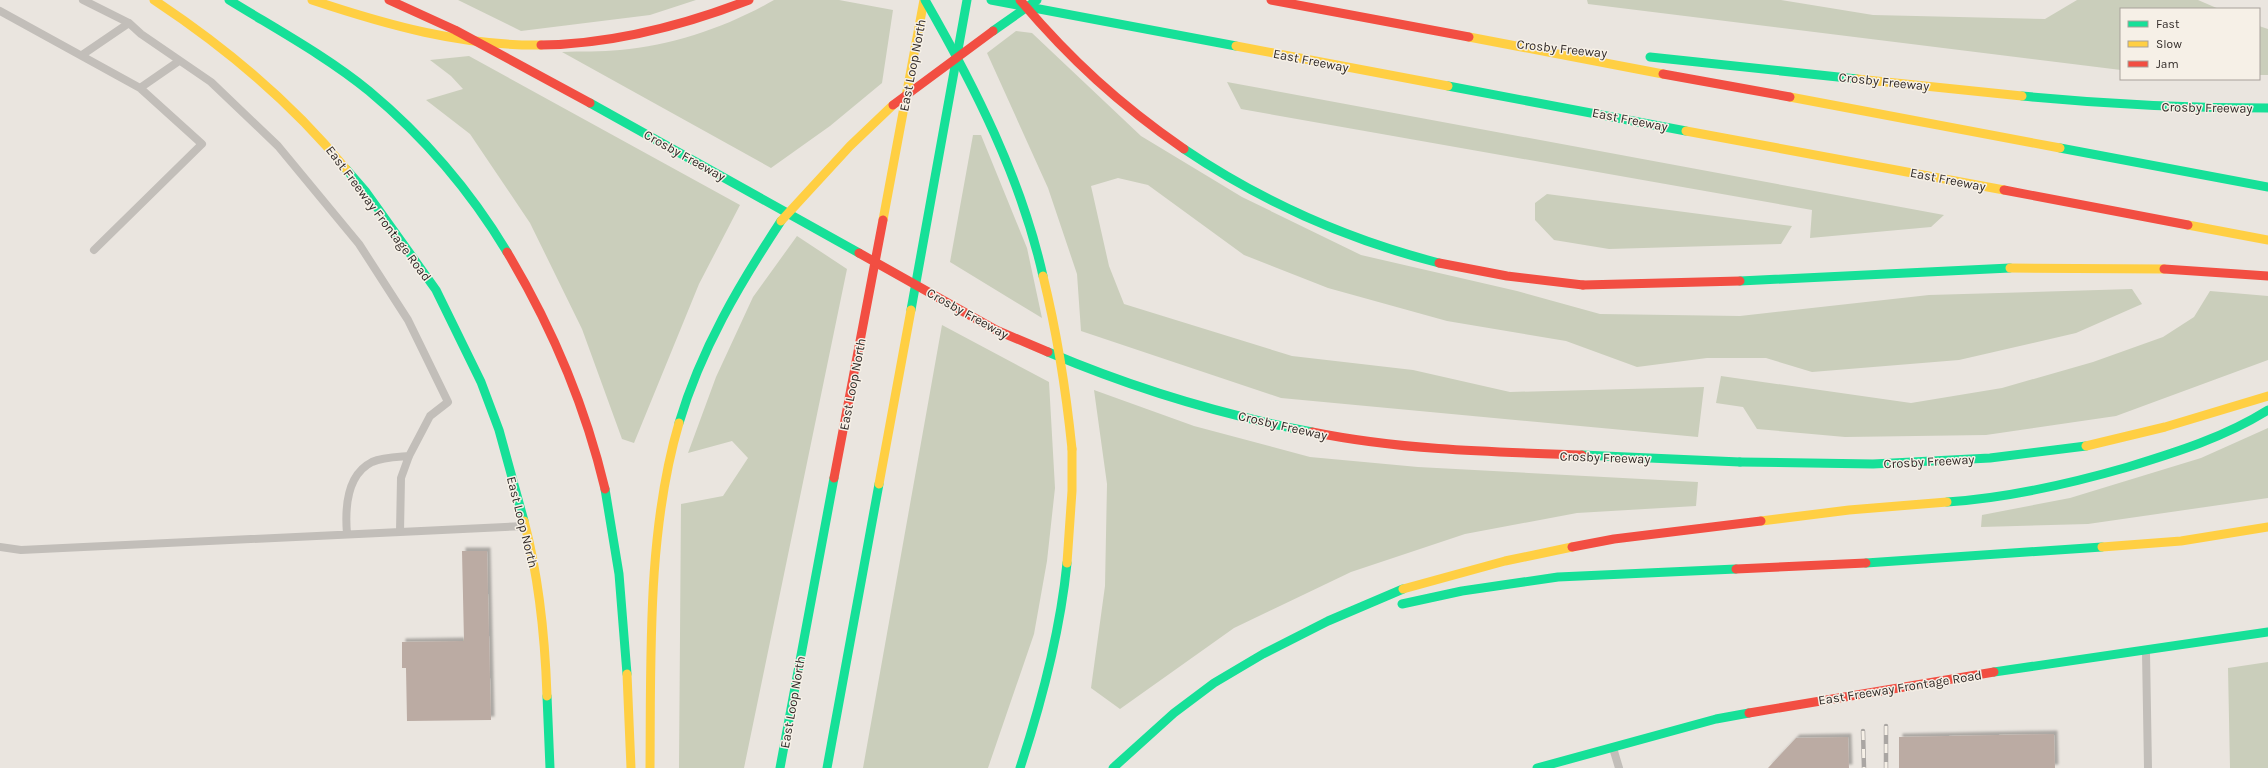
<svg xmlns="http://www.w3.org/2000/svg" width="2268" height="768" viewBox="0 0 2268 768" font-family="Karla,sans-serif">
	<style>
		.green { fill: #cacebb }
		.building { fill: #bbaba3; filter: url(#shadow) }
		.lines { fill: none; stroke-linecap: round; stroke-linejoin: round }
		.lane { stroke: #c2beb9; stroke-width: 8 }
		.fast { stroke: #16e098; stroke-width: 9 }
		.slow { stroke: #ffcf43; stroke-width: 9 }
		.jam { stroke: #f24e42; stroke-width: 9 }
		.rail-casing { stroke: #aaa6a3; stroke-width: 4.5 }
		.rail { stroke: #f6f0e7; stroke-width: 3; stroke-dasharray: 9; stroke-linecap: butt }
		.fast-bridge { stroke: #16e098; stroke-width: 9 }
		.slow-bridge { stroke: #ffcf43; stroke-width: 9 }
		.jam-bridge { stroke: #f24e42; stroke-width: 9 }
		.labels { text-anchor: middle; stroke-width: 3; stroke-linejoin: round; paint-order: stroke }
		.street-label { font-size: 13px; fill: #322b28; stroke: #f6f0e7 }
	</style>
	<defs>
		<filter id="shadow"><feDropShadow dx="3.5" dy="-3.5" stdDeviation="1" flood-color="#0004"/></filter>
	</defs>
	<rect width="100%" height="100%" fill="#eae5df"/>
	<path class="green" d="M458 0H696L650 15 521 31Z
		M774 0H839L893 10 882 83 830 126 771 168 562 52C581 51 601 52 620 50 674 45 727 27 774 0Z
		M1587 0H1781L1873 15 2045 19 2077 0H2198L2219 9H2121V70L1588 4Z
		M2259 26 2268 29V75H2259Z
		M1016 31 1032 33 1141 136 1242 197 1361 255 1517 291 1600 314 1740 316 1929 295 2132 289 2142 304 2076 333 1959 360 1812 372 1766 358H1707L1637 367 1566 341 1447 321 1328 288 1244 255 1148 185 1118 178 1091 186 1109 266 1124 304 1292 356 1413 370 1510 392 1704 387 1698 437 1281 398 1081 331 1077 274 1048 188 987 53Z
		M469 56 740 205 699 284 634 443 622 439 582 329 530 223 470 134 426 100 463 89 451 76 430 60Z
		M1227 82 1944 215 1931 227 1810 238 1812 210 1241 109Z
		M973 135H981L1027 248 1042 318 950 262Z
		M1547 194 1792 226 1781 244 1609 249 1554 240 1535 220V203Z
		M797 236 847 269 744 768H679L681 504 723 496 748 458 732 441 688 453 716 377 753 297Z
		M2210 291 2268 296V360L2116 416 1986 435 1845 437 1757 429 1743 407 1716 403 1721 376 1911 403 2002 388 2093 362 2163 337 2194 317Z
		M942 325 1049 382 1055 488 1047 561 1034 634 988 768H863Z
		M1094 390 1194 426 1310 457 1418 467 1698 482 1696 506 1577 513 1465 534 1351 572 1234 628 1120 709 1091 688 1105 586 1107 484Z
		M2268 428V498L2088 524 1981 527 1982 515 2070 498 2201 458Z
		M2268 662V768H2230L2228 668Z"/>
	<path class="building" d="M462 551H487L491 720 407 721 406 668H402V642L464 641Z
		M2054 734 2055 768H1899V737Z
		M1848 737 1849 768H1768L1796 738Z"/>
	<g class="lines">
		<path class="lane" d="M83 0 129 23 141 34 211 82 278 146 359 244 408 320 448 402 430 416 409 456 401 478 400 532
			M0 11 140 88 202 144 94 250
			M82 55 129 23
			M140 88 179 61
			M347 534C345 510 346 475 372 462 383 457 397 457 409 456
			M0 547 21 550 525 526
			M2146 652 2148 768
			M1613 748 1619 768"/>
		<path class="fast" d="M229 0C276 29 326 56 369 91 423 136 471 192 507 252
			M991 0 1236 46
			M1650 57 1857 79
			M1448 86 1686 131
			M2022 96C2104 104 2186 108 2268 108
			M2060 148 2268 187
			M346 169 366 192 436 290 481 382 499 430 524 521
			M1740 281 2010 268
			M911 310 967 0
			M679 423C701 349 739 285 781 221
			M1740 462 1873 464 1990 458 2086 446
			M605 489 619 574 627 674
			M1947 502C2009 498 2069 484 2128 467 2177 452 2225 437 2268 410
			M1866 563 2102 547
			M1402 604 1462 591 1558 577 1736 569
			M1994 672 2268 632
			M547 696 550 768
			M780 768 834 478
			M827 768 879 484
			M1020 768C1042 701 1060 633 1067 563
			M1113 768 1174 713 1214 683 1263 654 1328 621 1403 589
			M1537 768 1716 719 1749 713"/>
		<path class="slow" d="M154 0C225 47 292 103 346 169
			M312 0C387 25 461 46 541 45
			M1469 37 1663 74
			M1236 46 1448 86
			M1857 79 2022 96
			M1790 97 2060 148
			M1686 131 2004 190
			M883 220 924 0
			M2188 225 2268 240
			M2010 268 2164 269
			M2086 446 2165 427 2268 396
			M879 484 911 310
			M524 521C539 577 545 637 547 696
			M1761 521 1849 510 1947 502
			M2102 547 2181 541 2268 527
			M1067 563 1072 491V449
			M1403 589 1505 561 1572 547
			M627 674 631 768
			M650 768C651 656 647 531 679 423"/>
		<path class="jam" d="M1271 0 1469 37
			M541 45C613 44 682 26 749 0
			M1663 74 1790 97
			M2004 190 2188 225
			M507 252C552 327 585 405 605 489
			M2164 269 2268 276
			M1583 285 1740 281
			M834 478 883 220
			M1572 547 1614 539 1761 521
			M1736 569 1866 563
			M1749 713 1994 672"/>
		<defs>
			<path id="rail" d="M1886 726V768
				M1863 731 1864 768"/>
		</defs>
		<use href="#rail" class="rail-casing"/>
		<use href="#rail" class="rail"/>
		<path class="fast-bridge" d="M925 0C975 87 1021 178 1043 276
			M993 31 1037 0
			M590 103 859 253
			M1184 149C1261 201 1349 240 1439 263
			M1048 352C1133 388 1222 415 1312 432
			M1582 455 1740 462"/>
		<path class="slow-bridge" d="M781 221 850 146 893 105
			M1043 276C1057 333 1066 390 1072 449"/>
		<path class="jam-bridge" d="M389 0 455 30 590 103
			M1020 0C1071 60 1119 104 1184 149
			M893 105 993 31
			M859 253 996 330 1048 352
			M1439 263 1507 276 1583 285
			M1312 432C1401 450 1491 452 1582 455"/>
	</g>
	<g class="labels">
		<g class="street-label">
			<text transform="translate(1562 48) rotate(6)" y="5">Crosby Freeway</text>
			<text transform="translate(1311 60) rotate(11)" y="5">East Freeway</text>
			<text transform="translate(912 65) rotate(-79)" y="5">East Loop North</text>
			<text transform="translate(1884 81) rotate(6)" y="5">Crosby Freeway</text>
			<text transform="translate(2207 107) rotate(1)" y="5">Crosby Freeway</text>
			<text transform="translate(1630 119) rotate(11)" y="5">East Freeway</text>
			<text transform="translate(685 155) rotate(29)" y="5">Crosby Freeway</text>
			<text transform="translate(1948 179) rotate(11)" y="5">East Freeway</text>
			<text transform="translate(379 213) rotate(53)" y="5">East Freeway Frontage Road</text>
			<text transform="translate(968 313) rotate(29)" y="5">Crosby Freeway</text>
			<text transform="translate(852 384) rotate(-79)" y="5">East Loop North</text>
			<text transform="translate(1283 425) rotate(13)" y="5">Crosby Freeway</text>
			<text transform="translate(1605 457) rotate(2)" y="5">Crosby Freeway</text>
			<text transform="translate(1929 461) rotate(-3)" y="5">Crosby Freeway</text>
			<text transform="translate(523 522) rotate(76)" y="5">East Loop North</text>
			<text transform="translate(1900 687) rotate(-9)" y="5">East Freeway Frontage Road</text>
			<text transform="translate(792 702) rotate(-80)" y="5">East Loop North</text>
		</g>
	</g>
	<rect x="2120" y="8" width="140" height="72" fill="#f6f0e7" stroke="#a8a19b"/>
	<rect x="2128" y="21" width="20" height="6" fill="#16e098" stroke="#a8a19b"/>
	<text x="2156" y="28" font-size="12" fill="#322b28">Fast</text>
	<rect x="2128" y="41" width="20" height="6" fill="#ffcf43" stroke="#a8a19b"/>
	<text x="2156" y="48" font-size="12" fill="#322b28">Slow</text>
	<rect x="2128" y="61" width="20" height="6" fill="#f24e42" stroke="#a8a19b"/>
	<text x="2156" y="68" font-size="12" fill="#322b28">Jam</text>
</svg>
